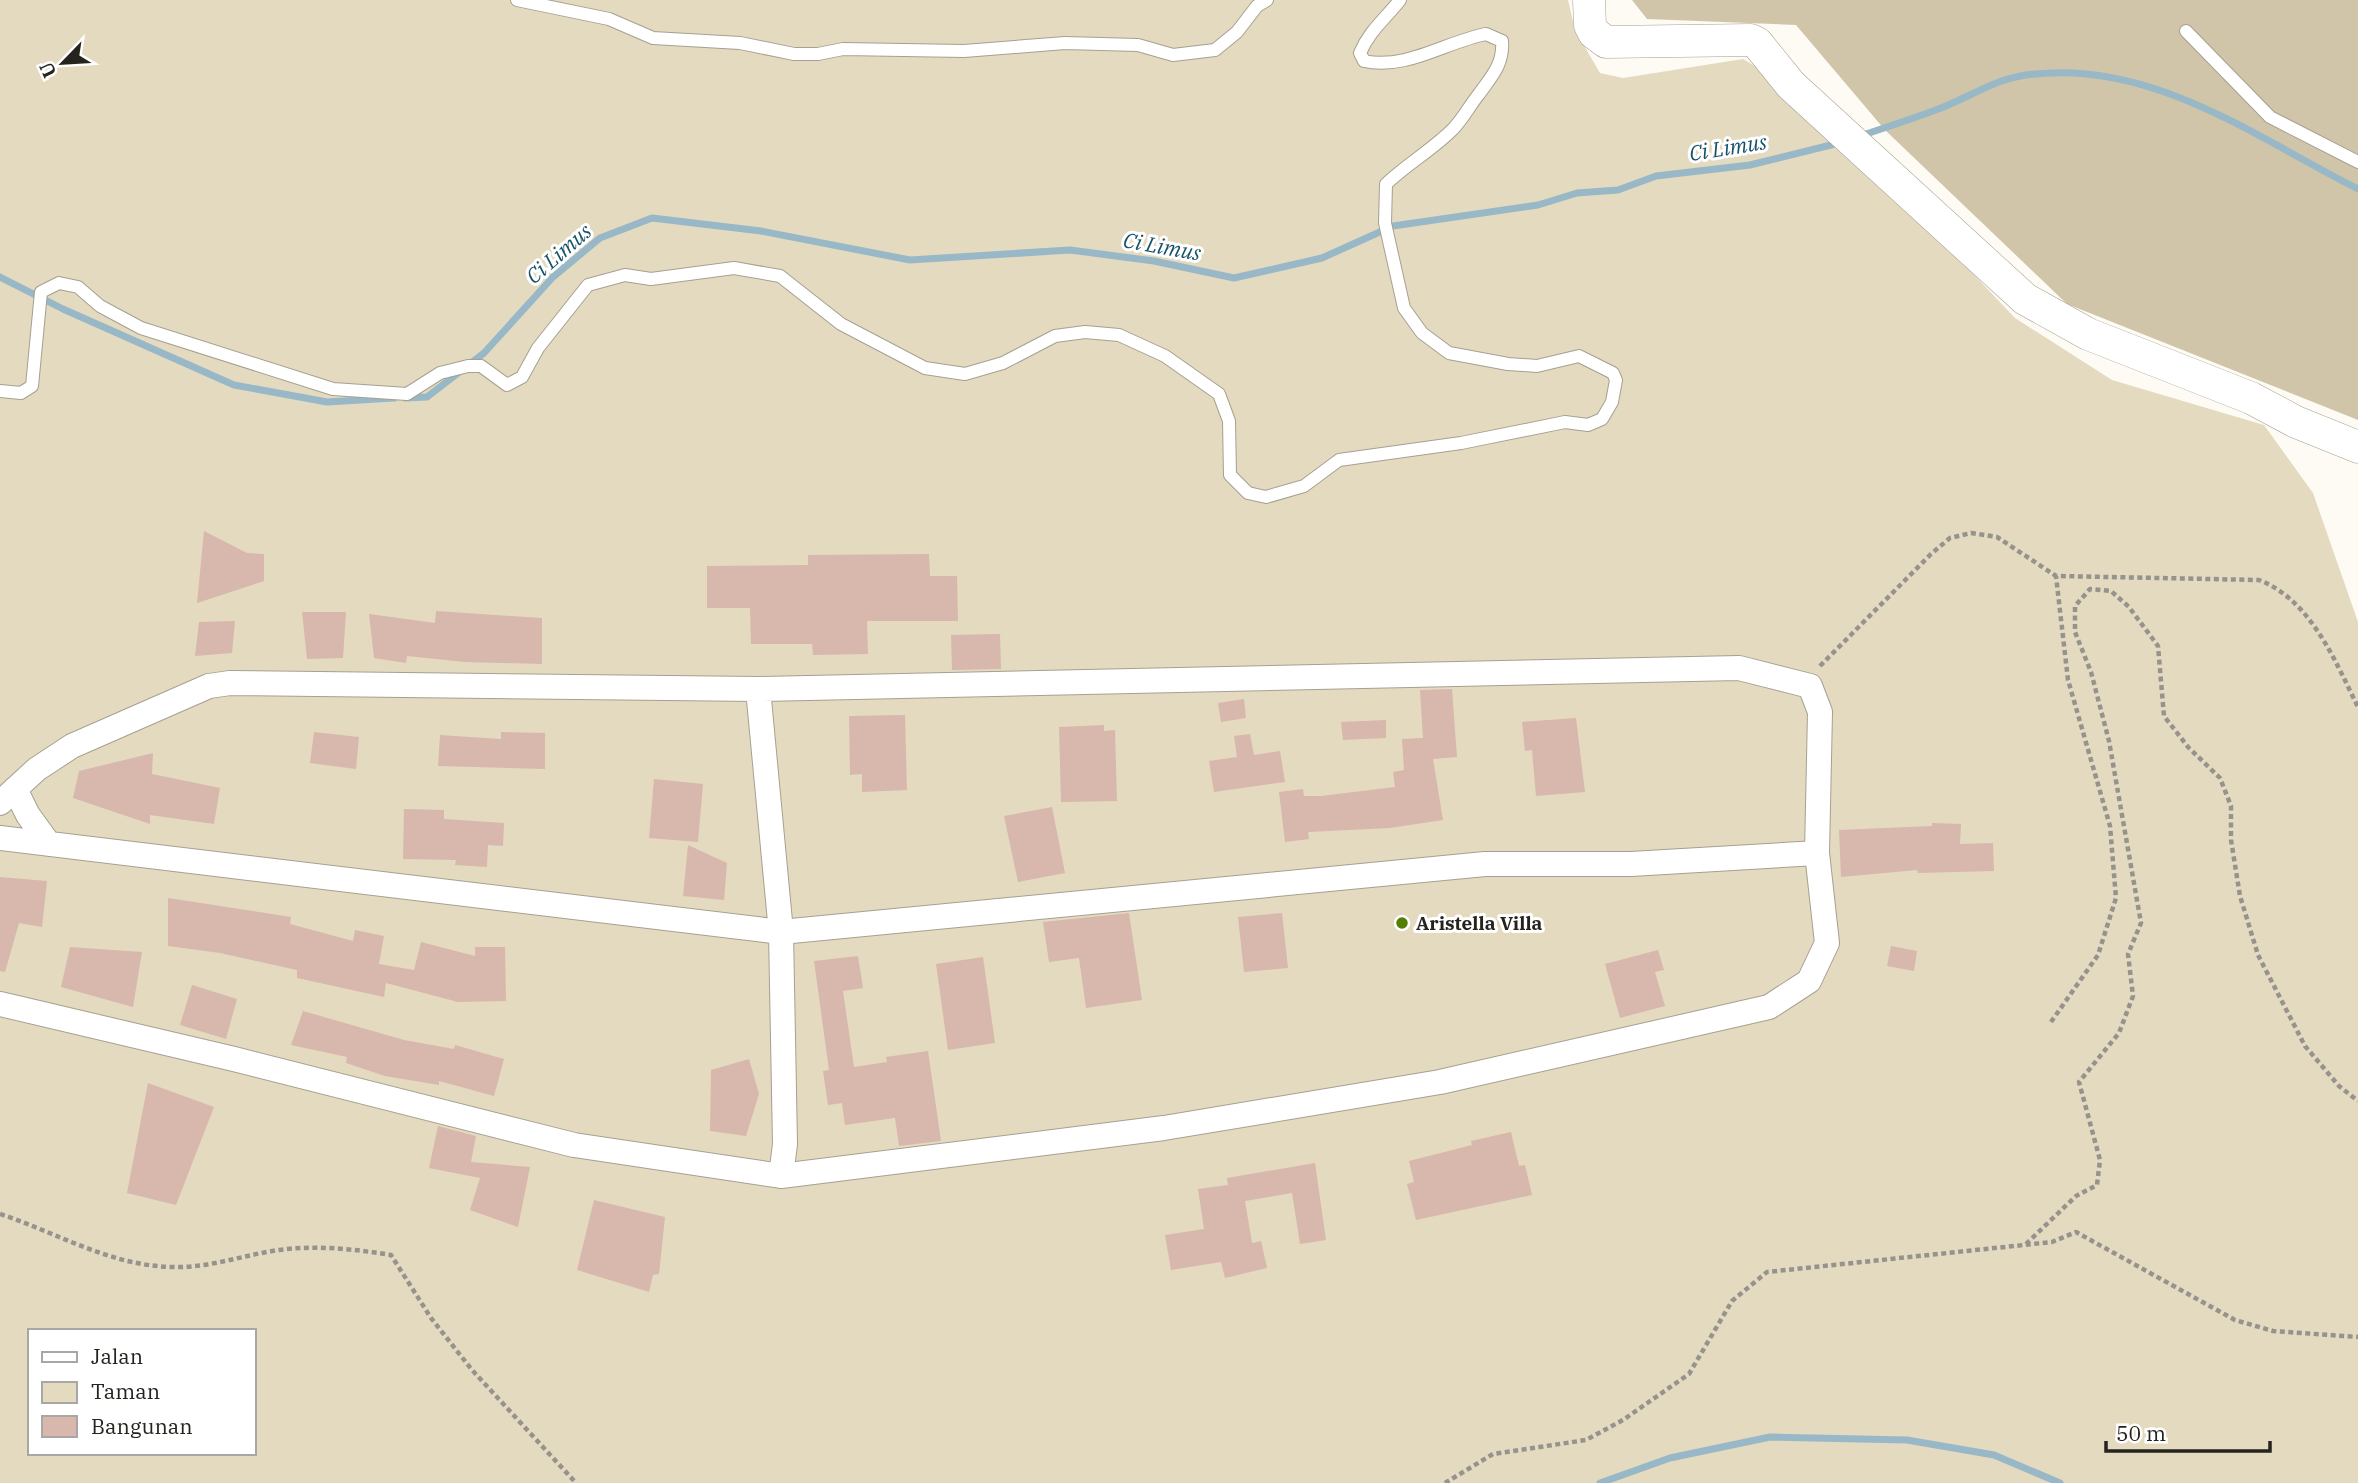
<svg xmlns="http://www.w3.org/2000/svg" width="2358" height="1483" viewBox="0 0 2358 1483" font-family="'IBM Plex Serif',serif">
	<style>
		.green { fill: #e4dac0; fill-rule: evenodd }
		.forest { fill: #d0c5a8 }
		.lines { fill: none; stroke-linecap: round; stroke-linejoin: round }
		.stream { stroke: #98b8c7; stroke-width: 7 }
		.building { fill: #d8b7ac }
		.service-casing { stroke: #a6a091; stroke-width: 14 }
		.minor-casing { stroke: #a6a091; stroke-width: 26 }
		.tertiary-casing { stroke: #a6a091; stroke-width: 33 }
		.path { stroke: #96938d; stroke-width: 4.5; stroke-dasharray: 5 3.5; stroke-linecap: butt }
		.service { stroke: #fff; stroke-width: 12 }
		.minor { stroke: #fff; stroke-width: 24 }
		.tertiary { stroke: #fff; stroke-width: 32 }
		.poi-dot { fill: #537f05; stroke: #fff; stroke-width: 2.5 }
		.labels { text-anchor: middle; stroke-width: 6; stroke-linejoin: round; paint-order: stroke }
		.poi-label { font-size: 19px; font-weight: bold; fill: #25231d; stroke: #fff; text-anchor: start }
		.water-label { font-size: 21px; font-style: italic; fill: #145168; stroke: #fff }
	</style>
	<rect width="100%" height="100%" fill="#fefbf5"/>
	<path class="green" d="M0 0H1568L1575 30 1600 73 1623 78 1743 59 1768 74 1925 223 2015 318 2112 380 2264 425 2313 493 2358 622V1483H0ZM30 1331H254V1453H30Z"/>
	<path class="forest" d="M1632 0H2358V420L2067 304 1885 130 1796 25 1647 19Z"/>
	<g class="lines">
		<path class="stream" d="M1860 136C1887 127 1915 118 1941 108 1969 97 1996 79 2026 75 2150 58 2253 136 2358 189
			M0 277 63 309 234 385 327 402 394 398
			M406 398 427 397 484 353 553 277 600 238 652 218 761 231 910 260 1070 250 1154 261 1234 278 1322 258 1393 226 1538 205 1577 193 1618 190 1656 176 1750 165 1843 142
			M1600 1483 1670 1458 1770 1437 1907 1440 1994 1455 2060 1483"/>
	</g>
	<path class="building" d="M204 531 247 553 264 554V581L197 603Z
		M929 554 930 576H957L958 621H867L868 654 813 655 812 644H751L750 608H707V566L808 565V555Z
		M436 611 542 618V664L465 662 407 656 406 663 374 658 369 614 435 623Z
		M302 612H346L343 658 307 659Z
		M235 621 232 653 195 656 199 622Z
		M1000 634 1001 669 952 670 951 635Z
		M1452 689 1457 757 1433 759 1443 820 1390 828 1308 832 1309 839 1285 842 1279 792 1303 789 1304 796H1321L1395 787 1393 772 1404 770 1402 739 1423 738 1420 690Z
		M1244 699 1246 718 1221 722 1218 703Z
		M905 715 907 790 862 792V774L850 775 849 716Z
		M1576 718 1585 792 1536 796 1532 750 1525 751 1522 722Z
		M1386 720V738L1343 740 1341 722Z
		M1104 725V731L1115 730 1117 801 1061 802 1059 727Z
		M314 732 359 737 356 769 310 763Z
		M501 732 545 733V769L438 766 440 735 501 739Z
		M1250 734 1254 755 1280 751 1285 782 1214 792 1209 761 1237 757 1234 736Z
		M153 753 152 774 220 788 214 824 150 815V824L73 798 79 771Z
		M654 779 703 784 698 842 649 838Z
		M1052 807 1065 873 1018 882 1004 816Z
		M404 809 444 810V819L504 823 503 846 488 845 487 867 455 865 456 860 403 859Z
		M1932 823 1961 824 1960 844 1993 843 1994 871 1918 873 1917 870 1841 877 1839 830 1932 826Z
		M688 845 727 863 724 900 683 896Z
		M0 877 47 881 42 927 19 923 5 972 0 971Z
		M168 898 291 917 290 924 353 941 355 930 384 936 379 964 414 970 421 942 475 956V947H505L506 1001 458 1002 386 983 384 997 297 978V970L220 953 168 946Z
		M1129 913 1142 1000 1086 1008 1079 958 1049 962 1043 922Z
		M1282 913 1288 968 1244 972 1238 917Z
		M1891 946 1917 951 1914 971 1887 966Z
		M70 947 142 952 133 1007 61 987Z
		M1658 950 1664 970 1655 972 1665 1006 1620 1018 1605 964Z
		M858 956 863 988 843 991 854 1067 887 1062 886 1057 928 1051 941 1141 899 1146 895 1118 845 1125 842 1103 828 1105 823 1071 829 1070 814 961Z
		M983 957 995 1043 948 1050 936 964Z
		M192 985 237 999 226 1039 180 1025Z
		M303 1011 404 1040 454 1049 455 1045 504 1059 494 1096 439 1081V1085L385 1076 346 1063 347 1057 291 1045Z
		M749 1059 759 1094 746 1136 710 1131 711 1070Z
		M148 1083 214 1107 176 1205 127 1193Z
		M438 1126 476 1136 471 1162 530 1167 518 1227 470 1210 480 1178 429 1168Z
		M1511 1132 1519 1166 1525 1165 1532 1195 1416 1220 1407 1184 1414 1182 1409 1161 1472 1145 1471 1141Z
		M1315 1163 1326 1240 1300 1244 1292 1193 1245 1201 1252 1243 1261 1241 1267 1268 1225 1278 1221 1262 1171 1270 1165 1235 1204 1229 1198 1189 1228 1185 1227 1178Z
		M594 1200 665 1217 659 1274 653 1275 649 1292 577 1270Z"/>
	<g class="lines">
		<defs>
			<path id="service" d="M517 0 609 19 653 38 740 43 794 54H818L843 49 964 51 1065 43 1138 45 1173 55 1215 50 1237 32 1257 6 1267 0
				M2186 31 2270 117 2358 162
				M0 391 21 393 32 386 41 292 59 283 78 287 100 306 141 328 333 389 407 394 440 373 468 366H481L507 385 522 377 538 348 588 285 625 275 651 279 734 268 780 276 841 324 925 368 965 374 1003 363 1055 336 1085 332 1119 335 1165 356 1219 394 1229 421 1230 475 1248 493 1266 497 1304 486 1339 460 1461 443 1565 422 1588 425 1602 419 1612 402 1616 380 1613 373 1579 356 1537 366 1508 364 1449 353 1422 333 1404 308 1385 223 1386 184C1407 164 1432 150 1453 129 1463 119 1470 105 1479 94 1491 77 1504 64 1502 41L1486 34C1445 42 1407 70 1364 61L1360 53C1369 31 1386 18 1400 0"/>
			<path id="minor" d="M15 789 28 815 49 844
				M0 803 37 769 72 746 209 686 230 683 758 689 781 932 785 1144 781 1176
				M0 838 781 932 1485 864H1631L1817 853
				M0 1004 234 1059 574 1145 781 1176 1164 1128 1440 1082 1769 1007 1809 981 1827 943 1817 853 1820 712 1810 686 1739 668 758 689"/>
			<path id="tertiary" d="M1589 0 1590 25 1594 33 1606 42 1751 40 1757 43 1791 85 2025 299 2088 334 2251 398 2296 422 2358 447"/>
		</defs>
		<use href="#service" class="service-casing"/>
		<use href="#minor" class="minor-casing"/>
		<use href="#tertiary" class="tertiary-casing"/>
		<path class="path" d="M1820 666 1931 554 1950 538 1971 533 1997 537 2056 576 2259 580C2311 600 2335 661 2358 707
			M2051 1022 2098 955 2116 898 2110 826 2068 680 2056 576
			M0 1214C58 1233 110 1266 173 1267 210 1268 243 1255 279 1250 316 1245 354 1249 391 1255L431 1318 472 1370 576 1483
			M2026 1244 2076 1196 2097 1185 2100 1160 2079 1082 2119 1033 2133 996 2128 954 2141 923 2109 741 2091 672 2075 632V606L2090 589 2111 591 2129 607 2158 646 2164 716 2188 747 2220 778 2231 806V840L2240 896 2258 955 2305 1046 2339 1086 2358 1101
			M1445 1483 1493 1454 1586 1440 1623 1420 1689 1374 1732 1301 1767 1272 2052 1242 2076 1232 2235 1320 2273 1331 2358 1337"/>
		<use href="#service" class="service"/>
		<use href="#minor" class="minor"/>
		<use href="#tertiary" class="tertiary"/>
	</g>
	<circle class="poi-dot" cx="1402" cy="923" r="7"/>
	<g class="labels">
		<g class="poi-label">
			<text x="1416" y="930">Aristella Villa</text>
		</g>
		<g class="water-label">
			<text transform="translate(1728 148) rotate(-9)" y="7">Ci Limus</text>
			<text transform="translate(1162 247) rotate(10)" y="7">Ci Limus</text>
			<text transform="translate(559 254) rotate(-41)" y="7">Ci Limus</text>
		</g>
	</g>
	<rect x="28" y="1329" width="228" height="126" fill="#ffffff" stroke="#a8a7a5" stroke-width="2"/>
	<rect x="42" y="1352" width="35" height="10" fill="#ffffff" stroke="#a8a7a5" stroke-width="2"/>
	<text x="91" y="1364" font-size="21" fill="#25231d">Jalan</text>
	<rect x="42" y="1382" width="35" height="21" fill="#e4dac0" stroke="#a8a7a5" stroke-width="2"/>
	<text x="91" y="1399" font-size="21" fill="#25231d">Taman</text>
	<rect x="42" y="1416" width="35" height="21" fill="#d8b7ac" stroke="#a8a7a5" stroke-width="2"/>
	<text x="91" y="1434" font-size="21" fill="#25231d">Bangunan</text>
	<g transform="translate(63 63) rotate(245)" stroke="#ffffff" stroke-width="5" paint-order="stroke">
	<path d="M0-5L12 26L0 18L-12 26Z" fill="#25231d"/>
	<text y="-10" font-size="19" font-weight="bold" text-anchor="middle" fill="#25231d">U</text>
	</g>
	<path d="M2106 1441v10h164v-10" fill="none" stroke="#25231d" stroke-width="3.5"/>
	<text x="2116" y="1441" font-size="21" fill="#25231d" stroke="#ffffff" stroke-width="5" paint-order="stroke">50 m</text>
</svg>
